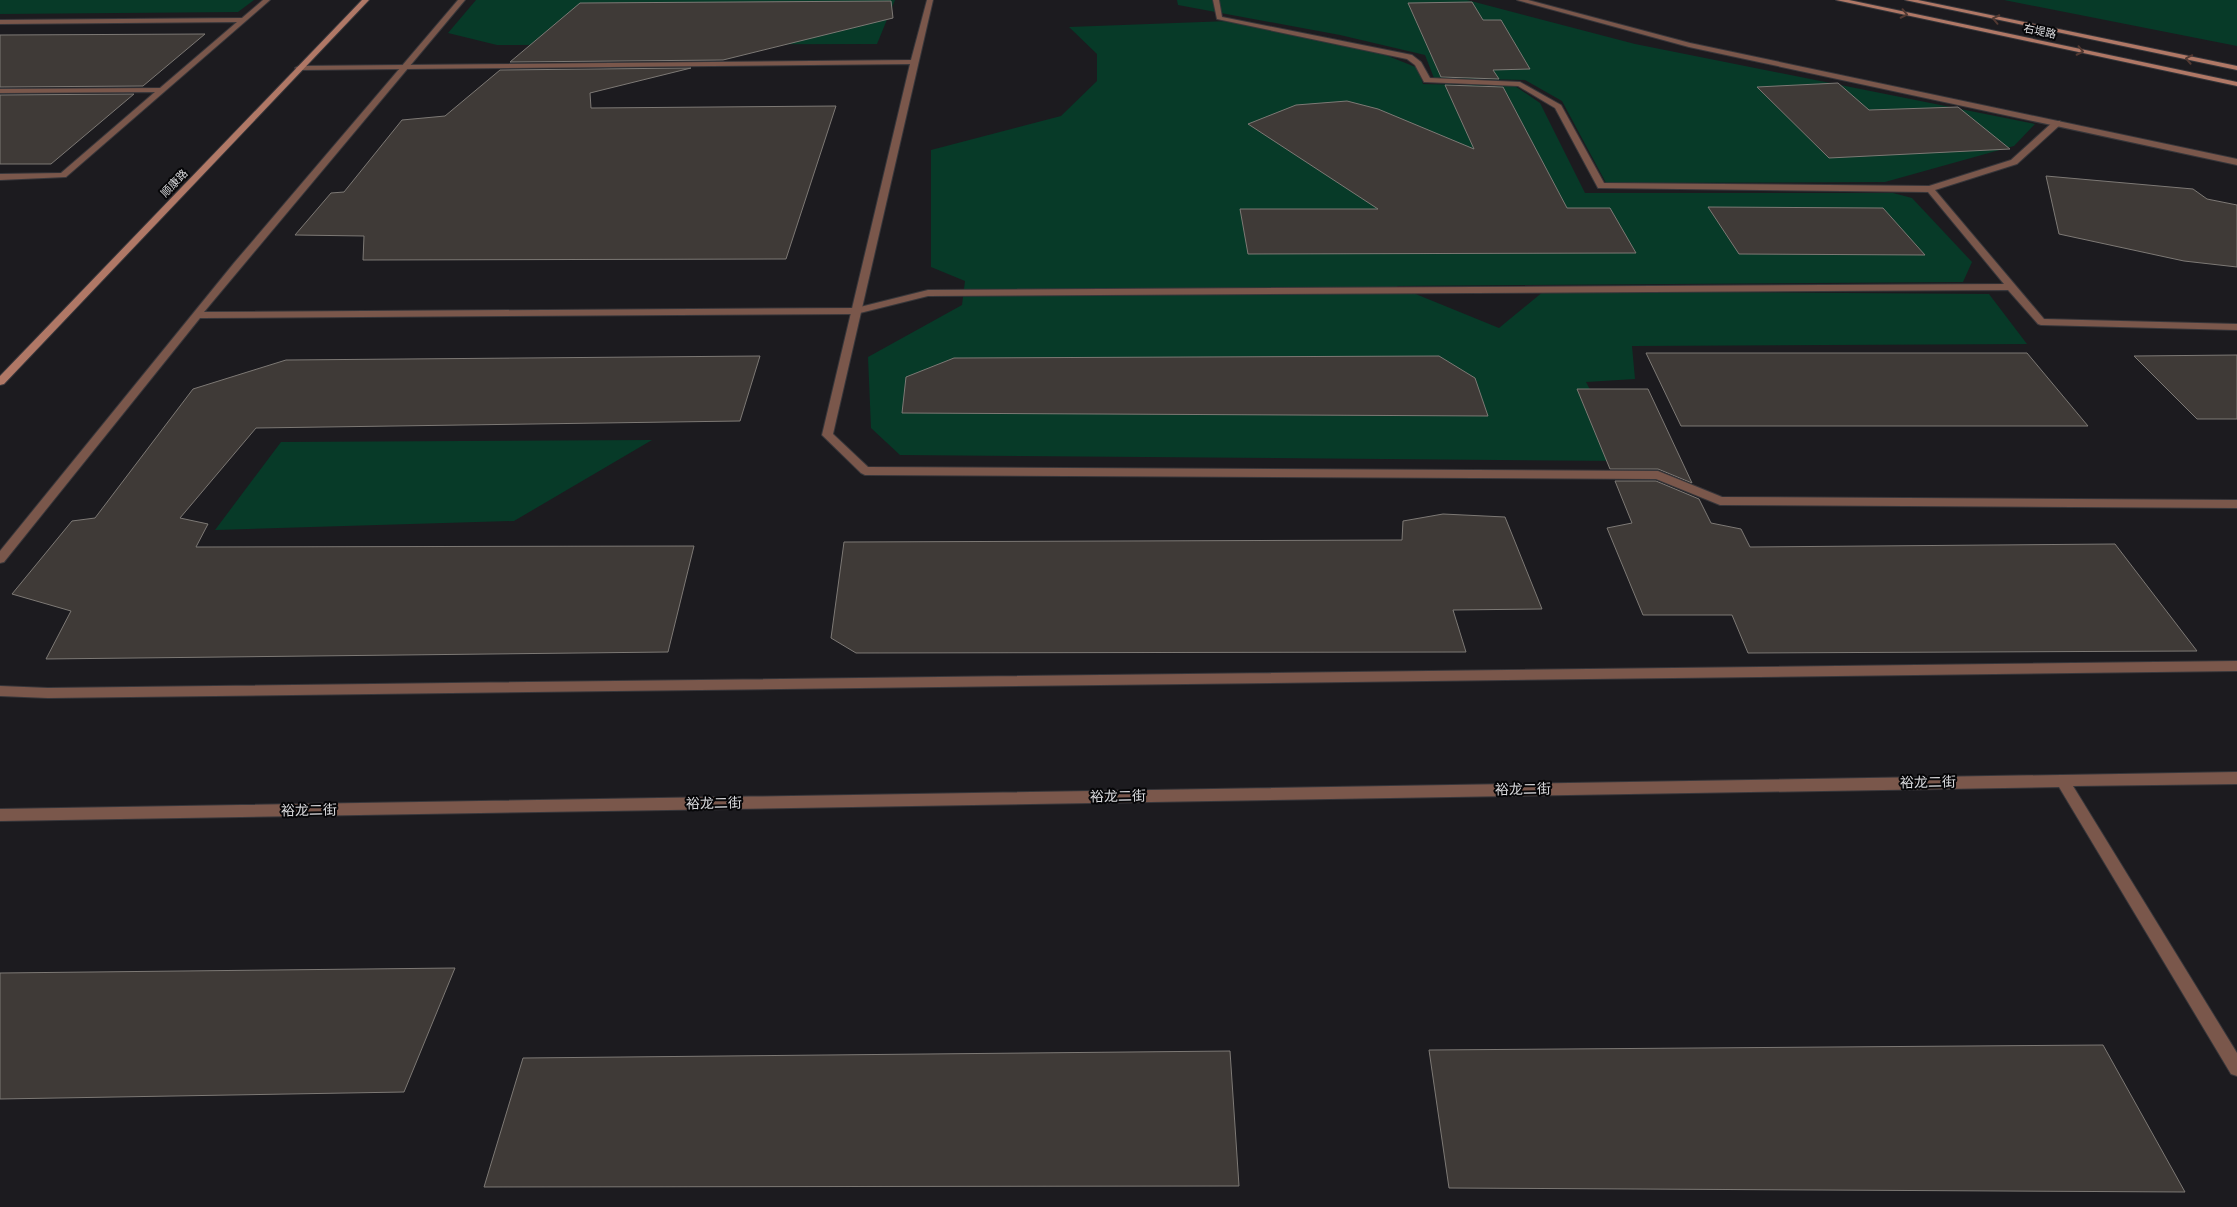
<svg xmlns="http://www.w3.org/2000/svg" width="2237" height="1207" viewBox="0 0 2237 1207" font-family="Karla,'Noto Sans SC',sans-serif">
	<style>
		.green { fill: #073a28 }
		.building { fill: #3f3a37; stroke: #7d7975 }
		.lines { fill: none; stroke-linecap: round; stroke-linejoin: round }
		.lane-casing { stroke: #37363a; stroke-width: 2 }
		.street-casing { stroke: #37363a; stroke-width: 2 }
		.secondary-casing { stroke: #37363a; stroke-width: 2 }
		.lane { fill: #7a574b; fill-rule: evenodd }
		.street { fill: #7a574b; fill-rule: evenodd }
		.secondary { fill: #b07866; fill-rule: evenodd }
		.oneway { stroke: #523932 }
		.labels { text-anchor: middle; stroke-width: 4; stroke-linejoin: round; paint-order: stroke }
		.far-street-label { font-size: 11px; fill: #dadadd; stroke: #060608 }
		.street-label { font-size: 14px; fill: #dadadd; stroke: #060608 }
	</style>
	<rect width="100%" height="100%" fill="#1c1b1f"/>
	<path class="green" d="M0 0H254L238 12 0 14Z
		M476 0H895L877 44 497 45 448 33Z
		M1177 0H1467L1635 44 2035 124 2014 146 1885 182 1606 183 1562 101 1525 80 1434 78 1425 55 1340 35 1178 5Z
		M2004 0H2237V46Z
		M1229 21 1378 52 1418 68 1423 84 1515 86 1540 103 1585 193H1893L1912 198 1972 262 1963 282 1396 286 1499 328 1544 291 1989 294 2027 344 1632 346 1635 379 1586 382 1628 461 900 455 871 428 868 357 962 305 965 281 931 267V150L1061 116 1097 81V54L1069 27Z
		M652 440 514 521 215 530 281 442Z"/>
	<path class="building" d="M891 1 893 18 723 60 510 62 580 3Z
		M1472 2 1483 20H1501L1530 69 1493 70 1499 79 1441 77 1408 3Z
		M205 34 143 86 0 87V35Z
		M691 68 590 93 591 108 836 106 786 259 363 260 364 236 295 235 331 193 344 192 402 120 445 116 500 70Z
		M1838 83 1869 110 1958 107 2010 149 1829 158 1757 87Z
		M1445 85 1503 87 1567 208H1610L1636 253 1248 254 1240 209H1378L1248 124 1296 105 1347 101 1378 109 1474 149Z
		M134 94 51 164H0V95Z
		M2046 176 2193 189 2207 199 2237 205V267L2184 261 2059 234Z
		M1708 207 1883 208 1925 255 1739 254Z
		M1646 353H2027L2088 426H1681Z
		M2237 355V419H2197L2134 356Z
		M760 356 740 421 256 428 180 518 208 524 196 547 694 546 668 652 46 659 71 611 12 594 72 521 95 518 193 389 286 360Z
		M1439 356 1475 378 1488 416 902 413 906 377 954 358Z
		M1577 389H1648L1692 483 1658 469H1610Z
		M1615 481H1656L1699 499 1711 523 1741 529 1750 547 2115 544 2197 651 1748 653 1732 615H1643L1607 528 1632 523Z
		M1443 514 1505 517 1542 609 1453 610 1466 652 856 653 831 638 844 542 1402 540 1403 521Z
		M455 968 404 1092 0 1099V973Z
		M2103 1045 2185 1192 1449 1188 1429 1050Z
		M1230 1051 1239 1186 484 1187 523 1058Z"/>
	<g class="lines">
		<defs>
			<path id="lane" d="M263 0H270L66 177 0 180V174L61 173 155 92 0 93V89L160 88 237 22 0 24V20L242 18Z
				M458 0H465L204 312 856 308 928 290 2004 284 1928 192 1598 188 1555 108 1518 86 1424 82 1415 65 1407 59 1217 19 1213 0H1219L1222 17 1412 55 1421 62 1430 78 1520 82 1561 105 1604 183 1929 186 2011 160 2054 121H2060V125L2017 164 1935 190 2044 319 2237 324V330L2041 325 2038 324 2008 290 928 296 856 314 200 318 4 562 0 563V551L234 263Z
				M2237 661V671L48 698 0 696V686L48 688Z"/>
			<path id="street" d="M927 0H933L833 434 868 467 1658 471 1722 497 2237 500V508L1720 505 1656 479 865 475 861 473 822 435 910 64 299 70 295 68 299 66 911 60Z
				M1517 0H1528L1690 43 2237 159V165L1689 47Z
				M2237 772V784L2073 786 2237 1053V1076L2231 1074 2059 787 0 821V809Z"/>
			<path id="secondary" d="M362 0H369L4 384 0 385V376Z
				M1836 0H1849L2237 82V86Z
				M1905 0H1918L2237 66V70Z"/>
		</defs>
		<use href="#lane" class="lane-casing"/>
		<use href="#street" class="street-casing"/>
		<use href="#secondary" class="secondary-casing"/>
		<use href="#lane" class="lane"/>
		<use href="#street" class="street"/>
		<use href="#secondary" class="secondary"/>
	</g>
	<defs><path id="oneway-chevron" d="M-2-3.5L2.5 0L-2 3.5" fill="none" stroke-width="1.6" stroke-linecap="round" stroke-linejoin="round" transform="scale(1.25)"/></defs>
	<g class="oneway">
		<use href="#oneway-chevron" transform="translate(1904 14) rotate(12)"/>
		<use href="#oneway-chevron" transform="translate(1996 19) rotate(-168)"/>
		<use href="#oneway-chevron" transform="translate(2080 51) rotate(12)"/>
		<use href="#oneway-chevron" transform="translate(2189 59) rotate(-169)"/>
	</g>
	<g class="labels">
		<g class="far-street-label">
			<text transform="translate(2040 31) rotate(12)" y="4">右堤路</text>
			<text transform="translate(174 183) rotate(-46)" y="4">顺康路</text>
		</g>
		<g class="street-label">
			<text transform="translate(1928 782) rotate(-1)" y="5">裕龙二街</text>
			<text transform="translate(1523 789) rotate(-1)" y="5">裕龙二街</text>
			<text transform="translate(1118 796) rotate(-1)" y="5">裕龙二街</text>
			<text transform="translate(714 803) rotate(-1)" y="5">裕龙二街</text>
			<text transform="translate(309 810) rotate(-1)" y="5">裕龙二街</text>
		</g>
	</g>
</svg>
